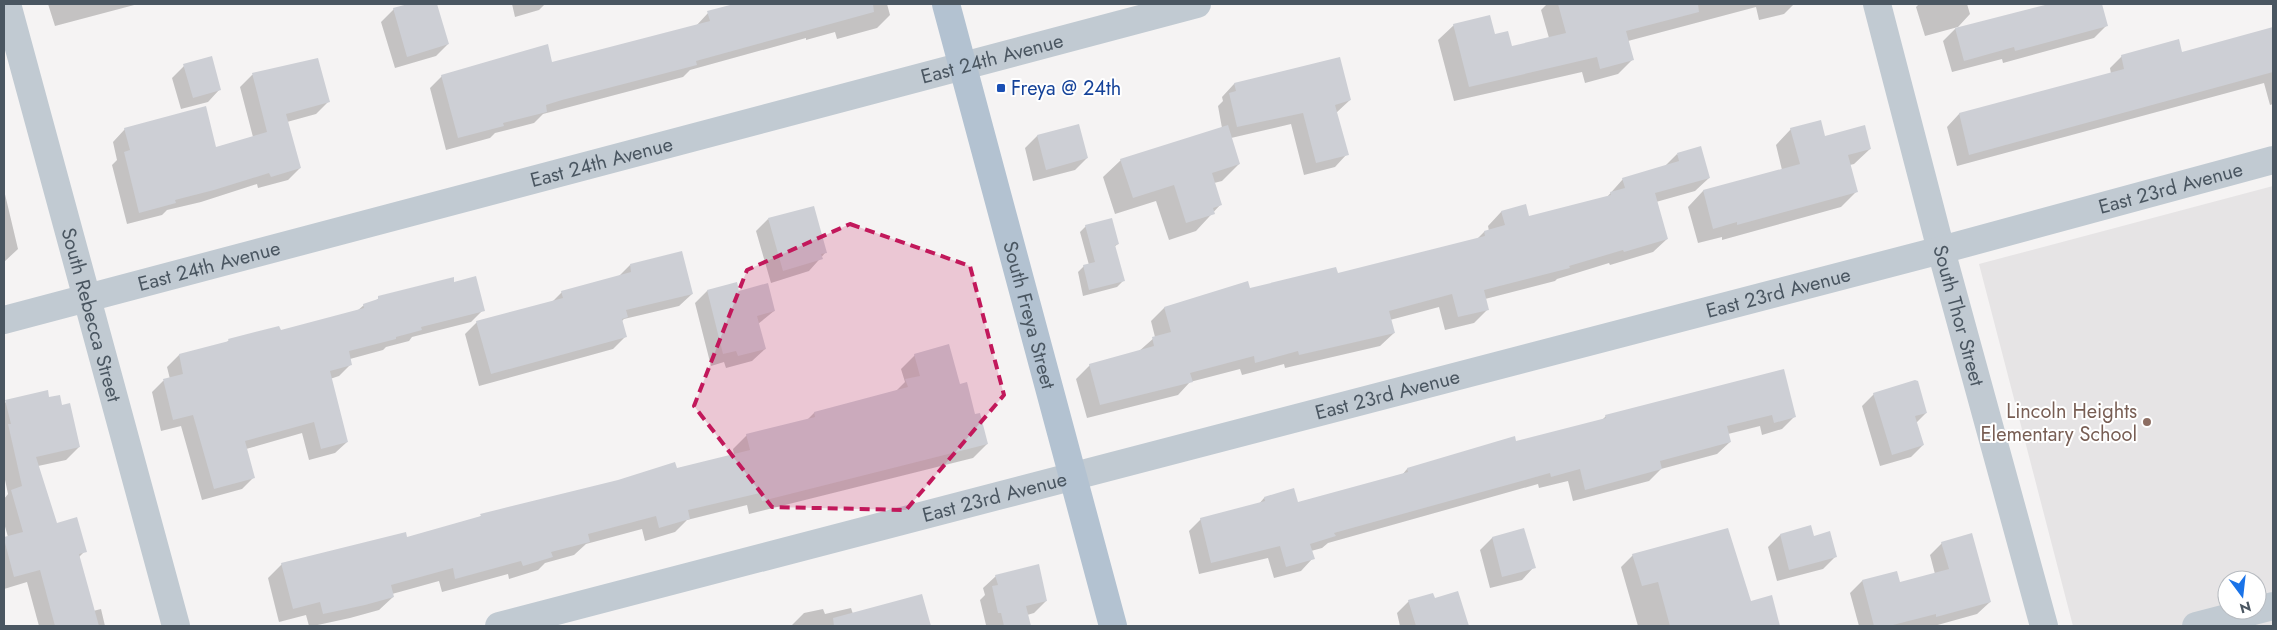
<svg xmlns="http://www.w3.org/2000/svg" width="2277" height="630" viewBox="0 0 2277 630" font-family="Jost,sans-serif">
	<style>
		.education { fill: #e6e4e5; fill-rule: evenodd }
		.shadow { fill: #0003 }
		.building { fill: #cdcfd5 }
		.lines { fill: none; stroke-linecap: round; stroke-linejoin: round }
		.minor { stroke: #c1cad2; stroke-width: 28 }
		.major { stroke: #b3c2d1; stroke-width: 28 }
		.marked { fill: #c2185b; fill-opacity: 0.2; stroke: #c2185b; stroke-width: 4; stroke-dasharray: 10 6; stroke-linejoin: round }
		.transit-dot { fill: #1a4fb4; stroke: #fff; stroke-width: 2 }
		.education-dot { fill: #8d6e63; stroke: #fff; stroke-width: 2 }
		.labels { text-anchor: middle; stroke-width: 4; stroke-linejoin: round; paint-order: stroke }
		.street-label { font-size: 20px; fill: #4a5661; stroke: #fff }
		.transit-label { font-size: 20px; fill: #164399; stroke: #fff; text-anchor: start }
		.education-label { font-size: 20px; fill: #785e54; stroke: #fff; text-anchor: end }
	</style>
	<rect width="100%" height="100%" fill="#f5f3f3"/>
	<path class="education" d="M2273 186V626H2073L1979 264ZM2227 580H2257V610H2227Z"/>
	<path class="shadow" d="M48 4H138L55 26Z
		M413 4H436L448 44 436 56 395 68 381 22 394 9Z
		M512 4H545L539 10 515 17Z
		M738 4H887L890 15 877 28 837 39 835 32 806 40V38L690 70 683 77 543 114 534 123 495 133 490 138 446 150 430 88 442 76 551 63 696 26 708 13Z
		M1547 4H1794L1784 14 1759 20 1756 7 1628 41 1633 59 1618 74 1585 83 1582 72 1454 101 1438 40 1454 25 1494 35 1511 48 1549 38 1541 10Z
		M1919 4H1967L1970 14 1958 27 1925 36 1916 7Z
		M2054 4H2100L2106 26 2094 38 2003 63 2002 59 1952 72 1943 41 1955 29Z
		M2273 29V104L2270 105 2264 83 1957 166 1947 127 1959 114 2111 74 2110 68 2122 56 2182 54Z
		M1339 58 1350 100 1336 113 1347 154 1335 167 1304 175 1291 124 1231 138 1239 164 1222 181 1214 183 1221 204 1196 231 1169 240 1156 201 1115 214 1103 177 1121 160 1222 128 1218 106 1223 101 1222 97 1234 84Z
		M317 60 328 102 316 114 287 122 300 168 288 180 258 188 257 184 201 202 167 210 162 215 127 224 112 165 117 160 113 142 125 129 215 148 253 137 240 87 252 75Z
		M184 66 220 89 208 102 181 109 172 78Z
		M1078 126 1087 158 1075 170 1033 181 1025 148 1037 136Z
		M1791 129 1870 149 1854 164 1850 165 1857 191 1841 207 1722 240V237L1698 243 1688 207 1703 191 1782 170 1776 145Z
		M1677 154 1709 178 1695 191 1656 202 1667 239 1653 252 1610 265 1609 263 1557 279 1555 281 1485 299 1487 310 1474 323 1445 330 1439 307 1390 320 1394 333 1380 346 1285 368 1284 364 1242 375 1240 369 1190 382 1178 395 1087 418 1076 379 1090 365 1138 352 1155 337 1151 321 1164 308 1249 290 1337 275 1477 239 1484 232 1489 231 1488 226 1501 212 1525 206 1528 218 1607 197 1623 179 1664 167Z
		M4 190 18 249 4 262Z
		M768 219 826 252 809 271 771 283 756 231Z
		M1086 226 1118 244 1114 247 1123 281 1117 287 1083 296 1078 272 1084 266 1089 265 1080 232Z
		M630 265 692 294 679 306 624 319 621 322 625 337 613 349 479 386 465 334 477 322 552 302 562 292 618 277Z
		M453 283 483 310 471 322 412 337 409 341 386 347 383 350 350 359 351 364 339 376 330 379 347 442 335 453 309 460 302 433 246 449 254 477 242 489 202 500 181 426 161 431 152 392 163 381 170 379 167 367 179 355 226 343 229 340 280 332 357 311 364 305 374 302 379 298Z
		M736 284 738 293 774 311 758 324 765 349 752 361 726 368 724 362 711 366 695 303 707 291Z
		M915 355 959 385 987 444 973 458 749 514 747 505 687 520 675 532 645 541 642 529 586 544 574 555 545 563 538 570 509 579 508 574 442 592 439 581 392 594 393 597 379 610 350 618 313 626H309L306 615 279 622 268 578 282 564 406 538 478 518 481 516 734 455 733 449 747 435 807 420 814 413 895 392 905 382 901 369Z
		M1783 371 1794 417 1782 429 1762 435 1760 426 1728 434 1730 442 1717 454 1661 469 1649 481 1573 501 1568 481 1539 488 1538 484 1328 543 1322 548 1311 551 1313 558 1301 571 1274 578 1268 558 1199 574 1189 531 1201 519 1258 505 1264 498 1297 503 1402 475 1407 469 1601 421 1606 416Z
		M1874 394 1926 413 1916 423 1923 445 1911 457 1880 466 1862 406Z
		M48 398 61 407 79 447 66 460 38 466 56 524 85 551 78 558 93 611 101 609 105 626H36H39L27 582 4 589V539L8 537 4 523V499L8 494 4 475V404L6 402Z
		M1810 527 1813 538 1836 556 1823 569 1777 581 1768 547 1780 535Z
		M1523 530 1534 567 1522 580 1490 588 1480 550 1492 538Z
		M1942 543 1990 602 1977 614 1934 626H1859L1850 593 1862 581 1899 584 1935 574 1930 555Z
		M1633 555 1750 603 1771 597 1779 626H1638L1621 567Z
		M996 576 1046 601 1034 613 1027 615 1030 626 986 625 980 600 985 595 983 588Z
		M922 596 930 626H791L804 613 823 609 825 614 851 608 853 614Z
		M1409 601 1466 623 1463 626H1400L1397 613Z"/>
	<path class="building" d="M408 4H437L449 44 407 57 393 8Z
		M734 4H873L874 12 696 61 697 65 562 100 546 105 547 112 503 123 504 126 458 138 441 75 548 44 552 62 710 21 707 11Z
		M1558 4H1698L1699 12 1626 31 1634 60 1600 69 1597 57 1469 87 1453 24 1490 15 1495 34 1508 31 1512 46 1566 33Z
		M2049 4H2102L2108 26 2015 51 2014 47 1964 61 1955 28Z
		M2273 27V72L1969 155 1959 113 2124 69 2121 55 2179 39 2182 52Z
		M212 56 221 90 193 98 183 64Z
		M1340 57 1351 100 1335 105 1349 155 1316 163 1303 113 1237 127 1229 93 1236 91 1234 83Z
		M318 58 330 102 286 114 301 168 271 177 269 173 214 190 175 200 176 203 139 213 124 152 130 150 124 128 206 106 216 147 267 132 252 73Z
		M1821 120 1825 136 1865 125 1871 149 1848 155 1858 192 1737 225V222L1713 229 1703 190 1800 164 1790 128Z
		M1079 124 1088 158 1046 170 1037 135Z
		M1228 125 1240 164 1212 173 1222 205 1213 208 1215 214 1186 223 1174 185 1133 198 1120 159Z
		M1701 146 1710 178 1655 193 1668 239 1624 252 1623 250 1569 266 1570 268 1484 290 1489 310 1458 317 1452 294 1389 311 1395 333 1299 355 1298 351 1255 363 1254 356 1190 373 1193 382 1100 405 1089 364 1154 346 1152 337 1171 332 1164 307 1248 281 1250 288 1336 267 1338 273 1485 236 1484 231 1505 225 1501 211 1526 204 1529 216 1611 195 1610 192 1625 188 1622 178 1679 161 1677 153Z
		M814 206 827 253 821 254 823 259 783 271 768 218Z
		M1112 218 1119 244 1115 245 1125 281 1089 290 1083 265 1095 262 1085 225Z
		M682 251 693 294 626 310 628 317 622 319 627 337 491 374 476 321 563 298 561 291 631 272 630 264Z
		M476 276 485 311 421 327 422 330 396 337V339L349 351 352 365 330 371 348 442 321 449 314 422 245 441 255 478 214 489 193 415 173 420 163 379 183 374 179 354 229 341 228 339 279 326 281 330 364 308 363 304 378 299V296L454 277V282Z
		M737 282 739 291 768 283 775 311 757 316 766 349 738 356 736 351 723 354 707 290Z
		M949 344 960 384 967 382 975 414 980 413 988 444 762 501 760 493 688 510 690 519 659 528 656 516 588 534 590 542 551 552 553 557 523 566 521 561 455 579 453 568 391 585 394 597 365 605 323 614 320 602 293 609 281 563 406 532 407 537 481 516 480 514 618 480 675 462 677 468 750 450 746 434 815 417 814 412 908 387 905 379 920 376 914 354Z
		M1784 369 1796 417 1774 423 1772 415 1727 426 1731 442 1660 461 1662 469 1585 490 1580 469 1551 477 1550 473 1334 533 1336 536 1310 544 1315 559 1286 567 1280 546 1211 563 1200 518 1265 501 1264 497 1294 488 1298 502 1408 472 1407 468 1515 436 1516 441 1606 418 1605 415Z
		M1915 380 1918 381 1927 413 1915 416 1924 445 1892 455 1873 393Z
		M48 390 49 397 60 395 62 405 70 403 80 447 36 457 57 523 77 517 87 552 79 554 99 626H55L40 570 14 577 4 539V537L23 532 11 490 22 486 8 424H11L5 400Z
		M1811 525 1814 536 1830 531 1837 557 1789 570 1780 534Z
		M1524 528 1536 568 1502 577 1492 537Z
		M1728 528 1751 601 1772 595 1780 626H1670L1658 582 1642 586 1632 554Z
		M1972 533 1991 602 1936 617V614L1889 626H1874L1862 580 1897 571 1900 582 1949 569 1941 542Z
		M1039 564 1047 601 1026 606 1031 626H1004L1001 613H998L992 586 998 585 995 575Z
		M1458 591 1469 626H1416L1408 600 1433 593 1435 598Z
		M922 594 931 626H834L833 618Z"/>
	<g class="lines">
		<g class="minor">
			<path id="s1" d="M7 4 176 626"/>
			<path id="s2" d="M1877 4 1941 250 2044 626"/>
			<path id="s3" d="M4 320 1197 4"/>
			<path id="s4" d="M499 626 1941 250 2273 160"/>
			<path d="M2196 626 2273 606"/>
		</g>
		<path class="major" id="s5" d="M946 4 1113 626"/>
	</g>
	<path class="marked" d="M850 224 970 266 1004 395 906 510 772 507 694 406 747 270Z"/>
	<rect class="transit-dot" x="996" y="83" width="10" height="10" rx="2.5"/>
	<circle class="education-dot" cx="2147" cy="422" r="5"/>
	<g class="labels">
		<g class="street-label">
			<text dy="7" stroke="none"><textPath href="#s3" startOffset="1022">East 24th Avenue</textPath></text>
			<text dy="7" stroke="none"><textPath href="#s3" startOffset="618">East 24th Avenue</textPath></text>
			<text dy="7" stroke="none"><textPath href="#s4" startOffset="1728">East 23rd Avenue</textPath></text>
			<text dy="7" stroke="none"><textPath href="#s3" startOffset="212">East 24th Avenue</textPath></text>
			<text dy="7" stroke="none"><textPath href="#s4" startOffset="1322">East 23rd Avenue</textPath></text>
			<text dy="7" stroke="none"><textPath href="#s1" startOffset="322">South Rebecca Street</textPath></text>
			<text dy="7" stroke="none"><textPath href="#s5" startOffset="322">South Freya Street</textPath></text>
			<text dy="7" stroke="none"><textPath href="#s2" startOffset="322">South Thor Street</textPath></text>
			<text dy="7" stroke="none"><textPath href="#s4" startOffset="918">East 23rd Avenue</textPath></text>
			<text dy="7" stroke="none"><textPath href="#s4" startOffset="512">East 23rd Avenue</textPath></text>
		</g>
		<g class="transit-label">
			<text x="1011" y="95">Freya @ 24th</text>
		</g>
		<g class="education-label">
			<text x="2137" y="418">Lincoln Heights<tspan x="2137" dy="23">Elementary School</tspan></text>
		</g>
	</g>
	<rect width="2277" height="630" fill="none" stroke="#4a5661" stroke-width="10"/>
	<g transform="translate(2242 595) rotate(165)"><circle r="24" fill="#ffffff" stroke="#b7bbc0"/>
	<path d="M0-4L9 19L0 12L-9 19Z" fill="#1a73e8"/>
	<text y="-8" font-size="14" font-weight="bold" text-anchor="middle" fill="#4a5661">N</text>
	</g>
</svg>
